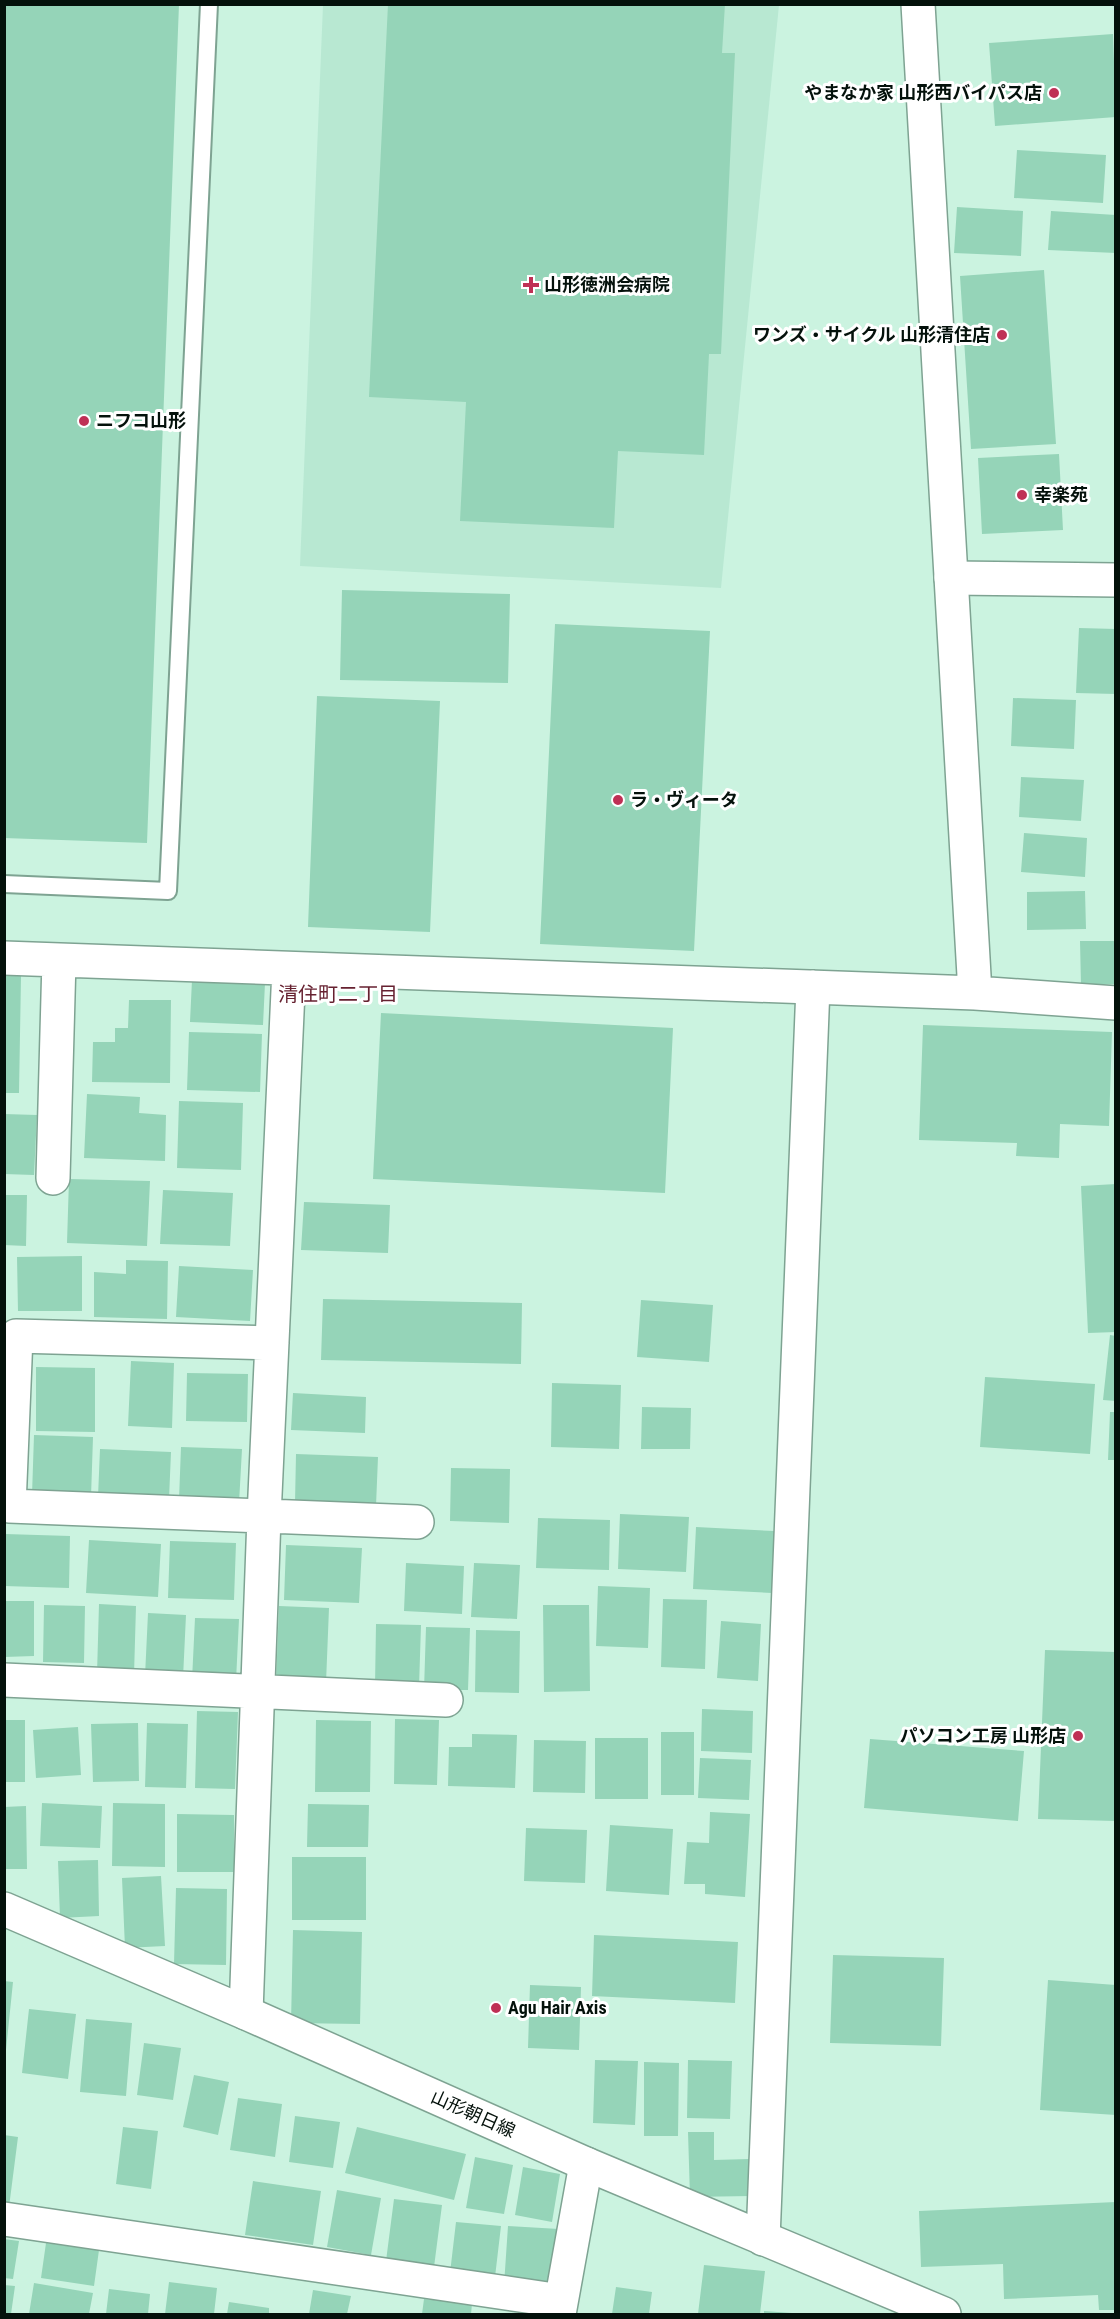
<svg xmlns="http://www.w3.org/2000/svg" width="1120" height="2319" viewBox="0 0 1120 2319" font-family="'Roboto Condensed','Noto Sans JP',sans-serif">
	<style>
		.built { fill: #b8e8d2 }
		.building { fill: #95d4b8 }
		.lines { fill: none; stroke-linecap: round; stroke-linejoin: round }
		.lane-casing { stroke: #7ea392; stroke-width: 20 }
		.street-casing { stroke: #7ea392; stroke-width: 36 }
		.secondary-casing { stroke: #7ea392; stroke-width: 36 }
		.primary-casing { stroke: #7ea392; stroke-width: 36 }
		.lane { stroke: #fff; stroke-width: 16 }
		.street { stroke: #fff; stroke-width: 33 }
		.secondary { stroke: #fff; stroke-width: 33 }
		.primary { stroke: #fff; stroke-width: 33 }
		.poi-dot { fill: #bf3055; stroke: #fff; stroke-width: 2 }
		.labels { text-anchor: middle; stroke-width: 6; stroke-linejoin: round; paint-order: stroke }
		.poi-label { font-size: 18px; font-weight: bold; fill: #04110b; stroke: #fff; text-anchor: start }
		.street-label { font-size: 18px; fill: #04110b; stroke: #fff }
		.neighbourhood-label { font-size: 20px; fill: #662130; stroke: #fff }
	</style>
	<rect width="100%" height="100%" fill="#cbf3e0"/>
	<path class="built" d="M323 5H779L721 588 300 566Z"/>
	<path class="building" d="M4 4H179L147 843 4 838Z
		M388 4H725L722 53H735L721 354H709L704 455 618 451 614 528 460 521 466 402 369 397Z
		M1113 34 1116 117 995 126 989 43Z
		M1017 150 1106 155 1103 203 1014 198Z
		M957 207 1023 211 1021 256 954 253Z
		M1051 211 1116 215V253L1048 250Z
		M1044 270 1056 444 971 449 960 276Z
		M1059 454 1063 530 982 534 978 458Z
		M342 590 510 594 508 683 340 680Z
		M555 624 710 631 694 951 540 944Z
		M1079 628 1116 629V694L1076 693Z
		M317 696 440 701 430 932 308 927Z
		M1013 698 1076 700 1074 749 1011 746Z
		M1021 777 1084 780 1081 821 1019 817Z
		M1024 833 1087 838 1085 877 1021 872Z
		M1085 891 1086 929 1027 930V892Z
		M1080 941H1116V984L1081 985Z
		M4 976H21L19 1093H4Z
		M192 980 265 983 263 1025 190 1022Z
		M129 1000H171L170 1083 92 1082 93 1042H115V1028H128Z
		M381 1013 673 1028 665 1193 373 1179Z
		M923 1025 1112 1032 1109 1126 1060 1124 1059 1158 1016 1156 1017 1143 919 1140Z
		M189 1032 262 1034 260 1092 187 1090Z
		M87 1094 140 1097 139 1113 166 1115 165 1161 84 1158Z
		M179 1101 243 1103 241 1170 177 1168Z
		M4 1114 37 1115 34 1175 4 1174Z
		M69 1179 150 1181 147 1246 67 1243Z
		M1116 1184V1332L1088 1333 1081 1186Z
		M163 1190 233 1193 230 1246 160 1244Z
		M4 1195H27L26 1246 4 1245Z
		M304 1202 390 1205 388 1253 301 1250Z
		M82 1256V1311H18L17 1257Z
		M126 1260 168 1261 167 1319 94 1317V1272L126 1274Z
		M179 1266 253 1270 250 1321 176 1317Z
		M323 1299 522 1303 521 1364 321 1360Z
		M641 1300 713 1305 709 1362 637 1357Z
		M1110 1335 1116 1336V1401L1103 1400Z
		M131 1361 174 1363 172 1428 128 1426Z
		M36 1367 95 1368V1432L36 1431Z
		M187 1373 248 1374 247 1422 186 1421Z
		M985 1377 1095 1384 1090 1454 980 1447Z
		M552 1383 621 1385 619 1449 551 1447Z
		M293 1393 366 1397 365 1433 291 1430Z
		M642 1407 691 1408 690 1449H641Z
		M1110 1412H1116V1460H1108Z
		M34 1435 93 1437 91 1497 32 1495Z
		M181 1447 242 1449 239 1503 179 1500Z
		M100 1449 171 1452 169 1499 98 1497Z
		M296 1454 378 1457 376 1506 295 1503Z
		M451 1468 510 1469 509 1523 450 1521Z
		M620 1514 689 1517 686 1572 618 1569Z
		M538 1518 610 1520 609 1570 536 1568Z
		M696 1527 774 1531 772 1593 693 1589Z
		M5 1534 70 1536 69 1588 4 1586Z
		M89 1540 161 1544 158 1597 86 1593Z
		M170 1541 236 1543 234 1600 168 1598Z
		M286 1545 362 1548 359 1603 284 1600Z
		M406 1563 464 1566 462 1614 404 1611Z
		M474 1563 520 1565 517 1619 471 1617Z
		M598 1586 650 1588 648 1648 596 1646Z
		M663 1599 707 1600 705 1669 661 1667Z
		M4 1601H34V1656L4 1657Z
		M99 1604 136 1606 134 1675 97 1674Z
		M44 1605 85 1606 84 1663 43 1662Z
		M543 1605H589L590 1691 544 1692Z
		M279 1606 329 1608 326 1683 276 1682Z
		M148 1613 186 1615 183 1678 145 1676Z
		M195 1618 239 1619 236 1681 192 1680Z
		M721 1621 761 1624 758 1681 717 1678Z
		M376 1624 421 1625 419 1687 375 1686Z
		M426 1627 470 1628 468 1690H424Z
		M476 1630 520 1631 519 1693 475 1692Z
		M1045 1650 1116 1652V1821L1038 1819Z
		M702 1709 753 1711 752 1753 701 1751Z
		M197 1711 238 1712 235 1789 195 1788Z
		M395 1719 439 1720 437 1785 394 1784Z
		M4 1720H25V1782H4Z
		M316 1720 371 1721 370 1792H315Z
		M138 1723 139 1781 93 1782 91 1724Z
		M147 1723 188 1724 186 1788 145 1787Z
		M78 1727 81 1775 36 1778 33 1730Z
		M661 1732H694V1795H661Z
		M472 1734 517 1735 515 1788 448 1786 449 1747H472Z
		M595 1738H648V1799H595Z
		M870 1739 1024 1751 1018 1821 864 1808Z
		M534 1740 586 1741 585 1793 533 1792Z
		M700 1758 751 1760 749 1800 698 1798Z
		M42 1803 102 1806 100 1848 40 1846Z
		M113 1803 165 1804V1867L112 1866Z
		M308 1804 369 1805 368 1847H307Z
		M26 1806 27 1869H4V1807Z
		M710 1812 750 1814 745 1897 705 1894V1884H684L687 1842 709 1843Z
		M177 1814 234 1815V1872H177Z
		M610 1825 673 1829 669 1895 606 1891Z
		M526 1828 587 1830 585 1883 524 1881Z
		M292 1857H366V1920H292Z
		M98 1860 99 1916 60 1918 58 1861Z
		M161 1876 165 1946 125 1948 122 1878Z
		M176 1888 227 1889 226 1965 174 1964Z
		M293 1930 362 1932 360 2024 291 2023Z
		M594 1935 738 1942 735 2003 592 1996Z
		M833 1955 944 1958 941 2046 830 2043Z
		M1048 1980 1116 1985V2115L1040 2110Z
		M4 1981 13 1982 6 2050H4Z
		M530 1985 581 1987 579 2050 528 2048Z
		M29 2009 76 2014 68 2079 22 2073Z
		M86 2019 132 2023 126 2096 80 2092Z
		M144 2043 181 2048 173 2100 137 2095Z
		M595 2060 638 2061 635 2125 593 2123Z
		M688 2060 732 2061 730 2119 687 2118Z
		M644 2062 679 2063 678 2136H644Z
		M194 2075 229 2082 218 2135 183 2127Z
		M238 2098 282 2104 275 2157 230 2150Z
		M295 2116 340 2122 333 2168 289 2162Z
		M123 2127 158 2131 151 2189 116 2184Z
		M357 2127 466 2154 454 2200 345 2173Z
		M688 2132H714V2160L750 2159 751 2196 690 2197Z
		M4 2135 18 2137 9 2207 4 2206Z
		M475 2157 513 2165 504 2214 466 2208Z
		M523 2167 560 2174 552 2222 515 2215Z
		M253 2181 321 2191 313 2245 245 2235Z
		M337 2190 381 2198 371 2255 327 2247Z
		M394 2199 442 2205 434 2267 386 2261Z
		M1116 2202V2310H1099L1098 2295 1004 2299 1003 2264 921 2267 919 2211Z
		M456 2222 501 2226 495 2277 450 2273Z
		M508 2226 559 2229 554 2289 504 2285Z
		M4 2239 19 2241 13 2279 4 2278Z
		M46 2243 99 2250 94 2286 41 2278Z
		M704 2265 765 2271 760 2314H698Z
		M169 2282 217 2288 214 2314H165Z
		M34 2283 93 2293 89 2314H29Z
		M4 2285 15 2286 11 2314H4Z
		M616 2287 652 2292 649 2314H612Z
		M109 2289 150 2294 148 2314H106Z
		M313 2290 351 2296 347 2314H309Z
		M424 2299 472 2304 471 2314H422Z
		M229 2302 269 2308V2314H227Z
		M764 2311 792 2313V2314H764Z"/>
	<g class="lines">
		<defs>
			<path id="lane" d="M4 884 168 891 209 4"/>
			<path id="street" d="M918 4 975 993
				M4 958 975 993 1116 1003
				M53 1178 59 960
				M272 1343 16 1336 9 1506 417 1522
				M4 1680 446 1700
				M246 2013 264 1517 289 969
				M4 2219 561 2301
				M763 2239 813 987
				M559 2314 586 2164"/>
			<path id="secondary" d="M951 578 1116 580"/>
			<path id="primary" d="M4 1909 246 2013 586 2164 944 2314"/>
		</defs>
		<use href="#lane" class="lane-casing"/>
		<use href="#street" class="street-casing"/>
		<use href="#secondary" class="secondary-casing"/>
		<use href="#primary" class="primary-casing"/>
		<use href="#lane" class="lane"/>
		<use href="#street" class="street"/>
		<use href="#secondary" class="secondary"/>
		<use href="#primary" class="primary"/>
	</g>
	<g class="poi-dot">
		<circle cx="1054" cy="93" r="6"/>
		<path d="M528 276h6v6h6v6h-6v6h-6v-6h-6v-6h6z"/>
		<circle cx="1002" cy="335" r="6"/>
		<circle cx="84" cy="421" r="6"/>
		<circle cx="1022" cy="495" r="6"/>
		<circle cx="618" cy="800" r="6"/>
		<circle cx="1078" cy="1736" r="6"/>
		<circle cx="496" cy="2008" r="6"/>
	</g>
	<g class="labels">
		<g class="poi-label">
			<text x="1042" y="99" text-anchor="end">やまなか家 山形西バイパス店</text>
			<text x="544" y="291">山形徳洲会病院</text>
			<text x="990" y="341" text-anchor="end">ワンズ・サイクル 山形清住店</text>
			<text x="96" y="427">ニフコ山形</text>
			<text x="1034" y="501">幸楽苑</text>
			<text x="630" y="806">ラ・ヴィータ</text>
			<text x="1066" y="1742" text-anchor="end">パソコン工房 山形店</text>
			<text x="508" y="2014">Agu Hair Axis</text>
		</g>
		<g class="street-label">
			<text transform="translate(473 2114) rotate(24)" y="6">山形朝日線</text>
		</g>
		<g class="neighbourhood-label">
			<text x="338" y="1001">清住町二丁目</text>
		</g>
	</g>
	<rect width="1120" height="2319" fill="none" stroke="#04110b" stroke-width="12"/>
</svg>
